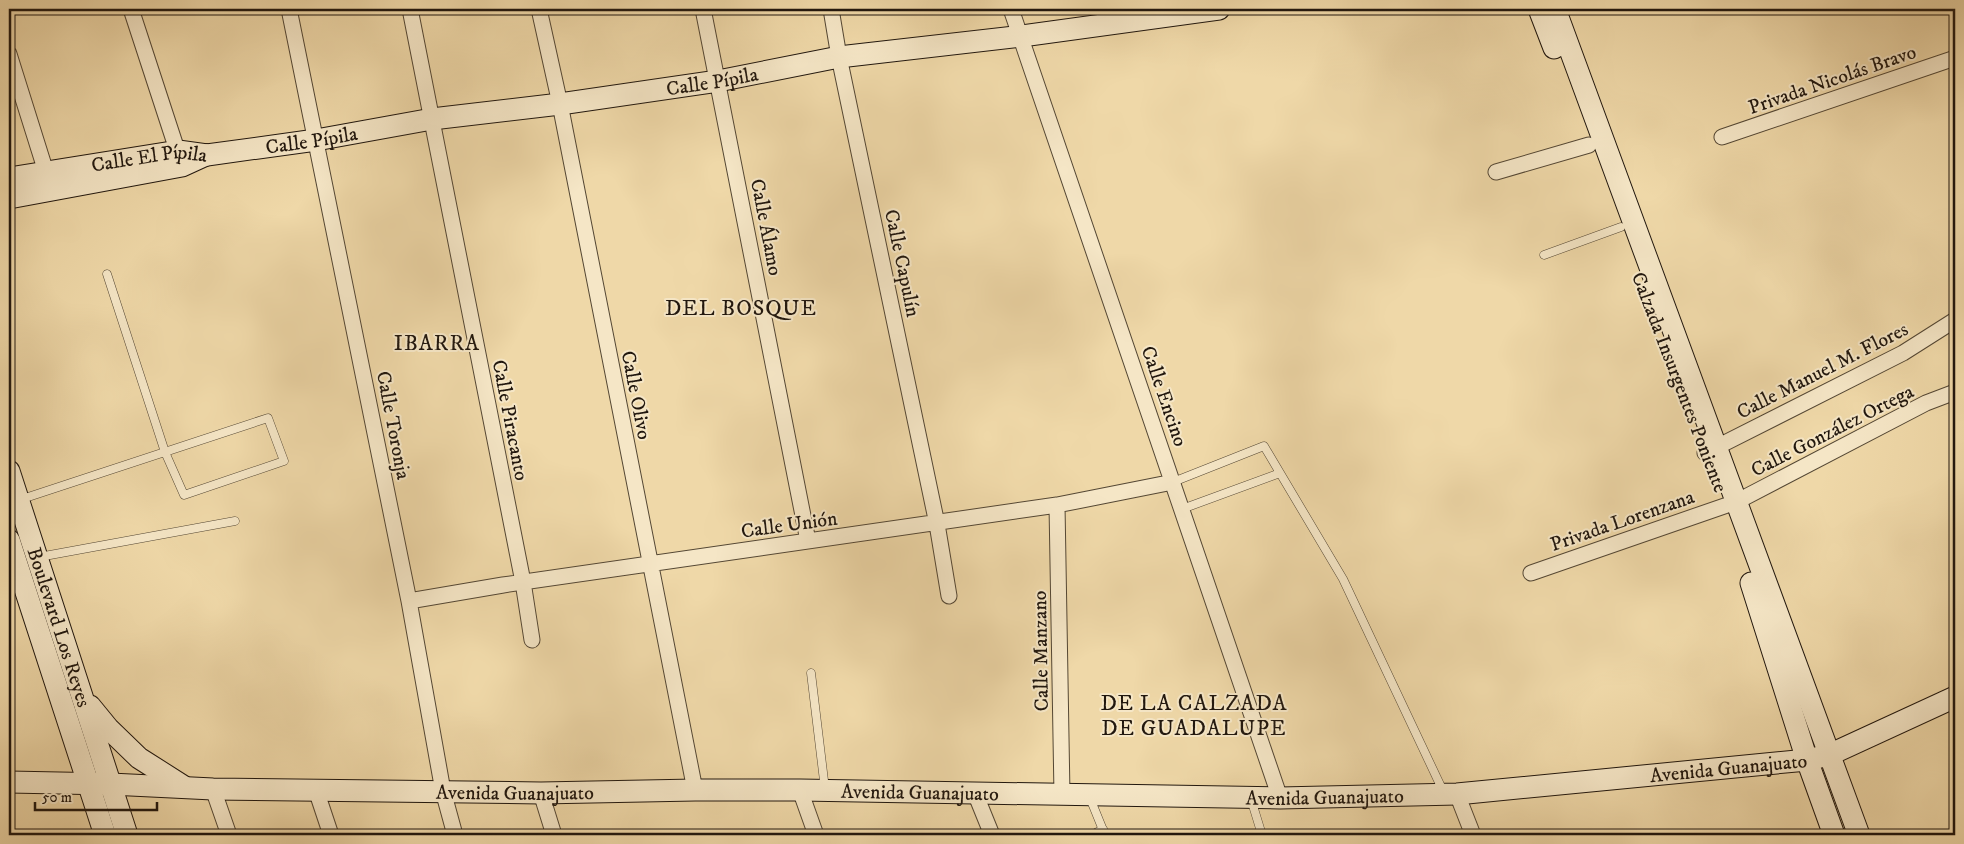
<svg xmlns="http://www.w3.org/2000/svg" width="1964" height="844" viewBox="0 0 1964 844" font-family="'IM FELL DW Pica',serif">
	<style>
		.lines { fill: none; stroke-linecap: round; stroke-linejoin: round }
		.lane-casing { stroke: #544734; stroke-width: 9 }
		.street-casing { stroke: #544734; stroke-width: 17 }
		.secondary-casing { stroke: #21170e; stroke-width: 23 }
		.lane { stroke: #f5e6c6; stroke-width: 8 }
		.street { stroke: #f5e6c6; stroke-width: 15 }
		.secondary { stroke: #f5e6c6; stroke-width: 21 }
		.labels { text-anchor: middle; stroke-width: 4; stroke-linejoin: round; paint-order: stroke }
		.street-label { font-size: 20px; fill: #21170e; stroke: #f5e6c6 }
		.quarter-label { font-size: 22px; letter-spacing: 1px; fill: #21170e; stroke: #f5e6c6 }
	</style>
	<rect width="100%" height="100%" fill="#efd8a8"/>
	<filter id="stains"><feTurbulence type="fractalNoise" baseFrequency=".004" numOctaves="4"/><feColorMatrix values="0 0 0 0 .2 0 0 0 0 .09 0 0 0 0 .02 0 0 0 .5 -.17"/></filter>
	<radialGradient id="worn" r=".72"><stop offset=".6" stop-color="#630" stop-opacity="0"/><stop offset="1" stop-color="#630" stop-opacity=".3"/></radialGradient>
	<g class="lines">
		<defs>
			<path id="lane" d="M1544 255 1621 227
				M1173 482 1264 446 1343 579 1444 793
				M19 500C102 473 185 446 268 418L284 461 184 495 165 452 107 274
				M1182 509 1280 473
				M39 557 235 521
				M811 673 825 789
				M1090 798 1105 835
				M1251 799 1262 835
				M1092 835 1103 829"/>
			<path id="street" d="M131 9 180 159
				M289 9 409 601 443 791 455 835
				M410 9 523 582 532 640
				M539 9 560 104 695 790
				M703 9 808 541
				M831 9 839 57 937 524 949 596
				M1011 9 1280 798
				M9 54 46 172
				M1722 137 1955 58
				M1496 172 1589 145
				M1705 453 1903 353 1955 320
				M1057 505 1062 795
				M1531 573 1736 502 1926 403 1955 392
				M409 601 503 585 1057 505 1173 482
				M213 789 229 835
				M316 790 331 835
				M800 790 816 835
				M541 793 554 835
				M975 793 992 835
				M1457 794 1473 835"/>
			<g id="secondary">
				<path d="M1539 9 1554 48"/>
				<path d="M1555 9 1859 835"/>
				<path id="s1" d="M9 178 178 151 207 155 316 140 432 119 560 104 718 81 839 57 1022 36 1219 9"/>
				<path d="M9 198 182 166 206 155"/>
				<path id="s2" d="M9 471 127 835"/>
				<path d="M9 540 105 835"/>
				<path d="M1751 583 1807 760 1834 835"/>
				<path d="M90 706 108 728 139 758 183 786"/>
				<path id="s3" d="M9 782 110 784 213 789 541 793 695 790H800L1280 798 1457 794 1807 760 1829 755 1955 697"/>
			</g>
		</defs>
		<use href="#lane" class="lane-casing"/>
		<use href="#street" class="street-casing"/>
		<use href="#secondary" class="secondary-casing"/>
		<use href="#lane" class="lane"/>
		<use href="#street" class="street"/>
		<use href="#secondary" class="secondary"/>
	</g>
	<g class="labels">
		<g class="street-label">
			<text transform="translate(1832 79) rotate(-19)" y="7">Privada Nicolás Bravo</text>
			<text dy="7" stroke="none"><textPath href="#s1" startOffset="711">Calle Pípila</textPath></text>
			<text dy="7" stroke="none"><textPath href="#s1" startOffset="306">Calle Pípila</textPath></text>
			<text dy="7" stroke="none"><textPath href="#s1" startOffset="142">Calle El Pípila</textPath></text>
			<text transform="translate(767 227) rotate(79)" y="7">Calle Álamo</text>
			<text transform="translate(903 263) rotate(78)" y="7">Calle Capulín</text>
			<text transform="translate(1822 370) rotate(-27)" y="7">Calle Manuel M. Flores</text>
			<text transform="translate(1680 382) rotate(69)" y="7">Calzada Insurgentes Poniente</text>
			<text transform="translate(637 395) rotate(79)" y="7">Calle Olivo</text>
			<text transform="translate(1165 396) rotate(71)" y="7">Calle Encino</text>
			<text transform="translate(511 420) rotate(79)" y="7">Calle Piracanto</text>
			<text transform="translate(394 425) rotate(79)" y="7">Calle Toronja</text>
			<text transform="translate(1832 430) rotate(-27)" y="7">Calle González Ortega</text>
			<text transform="translate(1622 520) rotate(-19)" y="7">Privada Lorenzana</text>
			<text transform="translate(789 524) rotate(-8)" y="7">Calle Unión</text>
			<text dy="7" stroke="none"><textPath href="#s2" startOffset="164">Boulevard Los Reyes</textPath></text>
			<text transform="translate(1040 651) rotate(-91)" y="7">Calle Manzano</text>
			<text dy="7" stroke="none"><textPath href="#s3" startOffset="1721">Avenida Guanajuato</textPath></text>
			<text dy="7" stroke="none"><textPath href="#s3" startOffset="506">Avenida Guanajuato</textPath></text>
			<text dy="7" stroke="none"><textPath href="#s3" startOffset="911">Avenida Guanajuato</textPath></text>
			<text dy="7" stroke="none"><textPath href="#s3" startOffset="1316">Avenida Guanajuato</textPath></text>
		</g>
		<g class="quarter-label">
			<text x="741" y="315">DEL BOSQUE</text>
			<text x="437" y="350">IBARRA</text>
			<text x="1194" y="710">DE LA CALZADA<tspan x="1194" dy="25">DE GUADALUPE</tspan></text>
		</g>
	</g>
	<rect width="1964" height="844" fill="none" stroke="#efd8a8" stroke-width="30"/>
	<rect x="10" y="10" width="1944" height="824" fill="none" stroke="#21170e" stroke-width="2.5"/>
	<rect x="15" y="15" width="1934" height="814" fill="none" stroke="#21170e"/>
	<path d="M35 802v8h122v-8" fill="none" stroke="#21170e" stroke-width="2.5"/>
	<text x="42" y="802" font-size="15" fill="#21170e" stroke="#f5e6c6" stroke-width="4" paint-order="stroke">50 m</text>
	<rect width="100%" height="100%" filter="url(#stains)"/>
	<rect width="100%" height="100%" fill="url(#worn)"/>
</svg>
